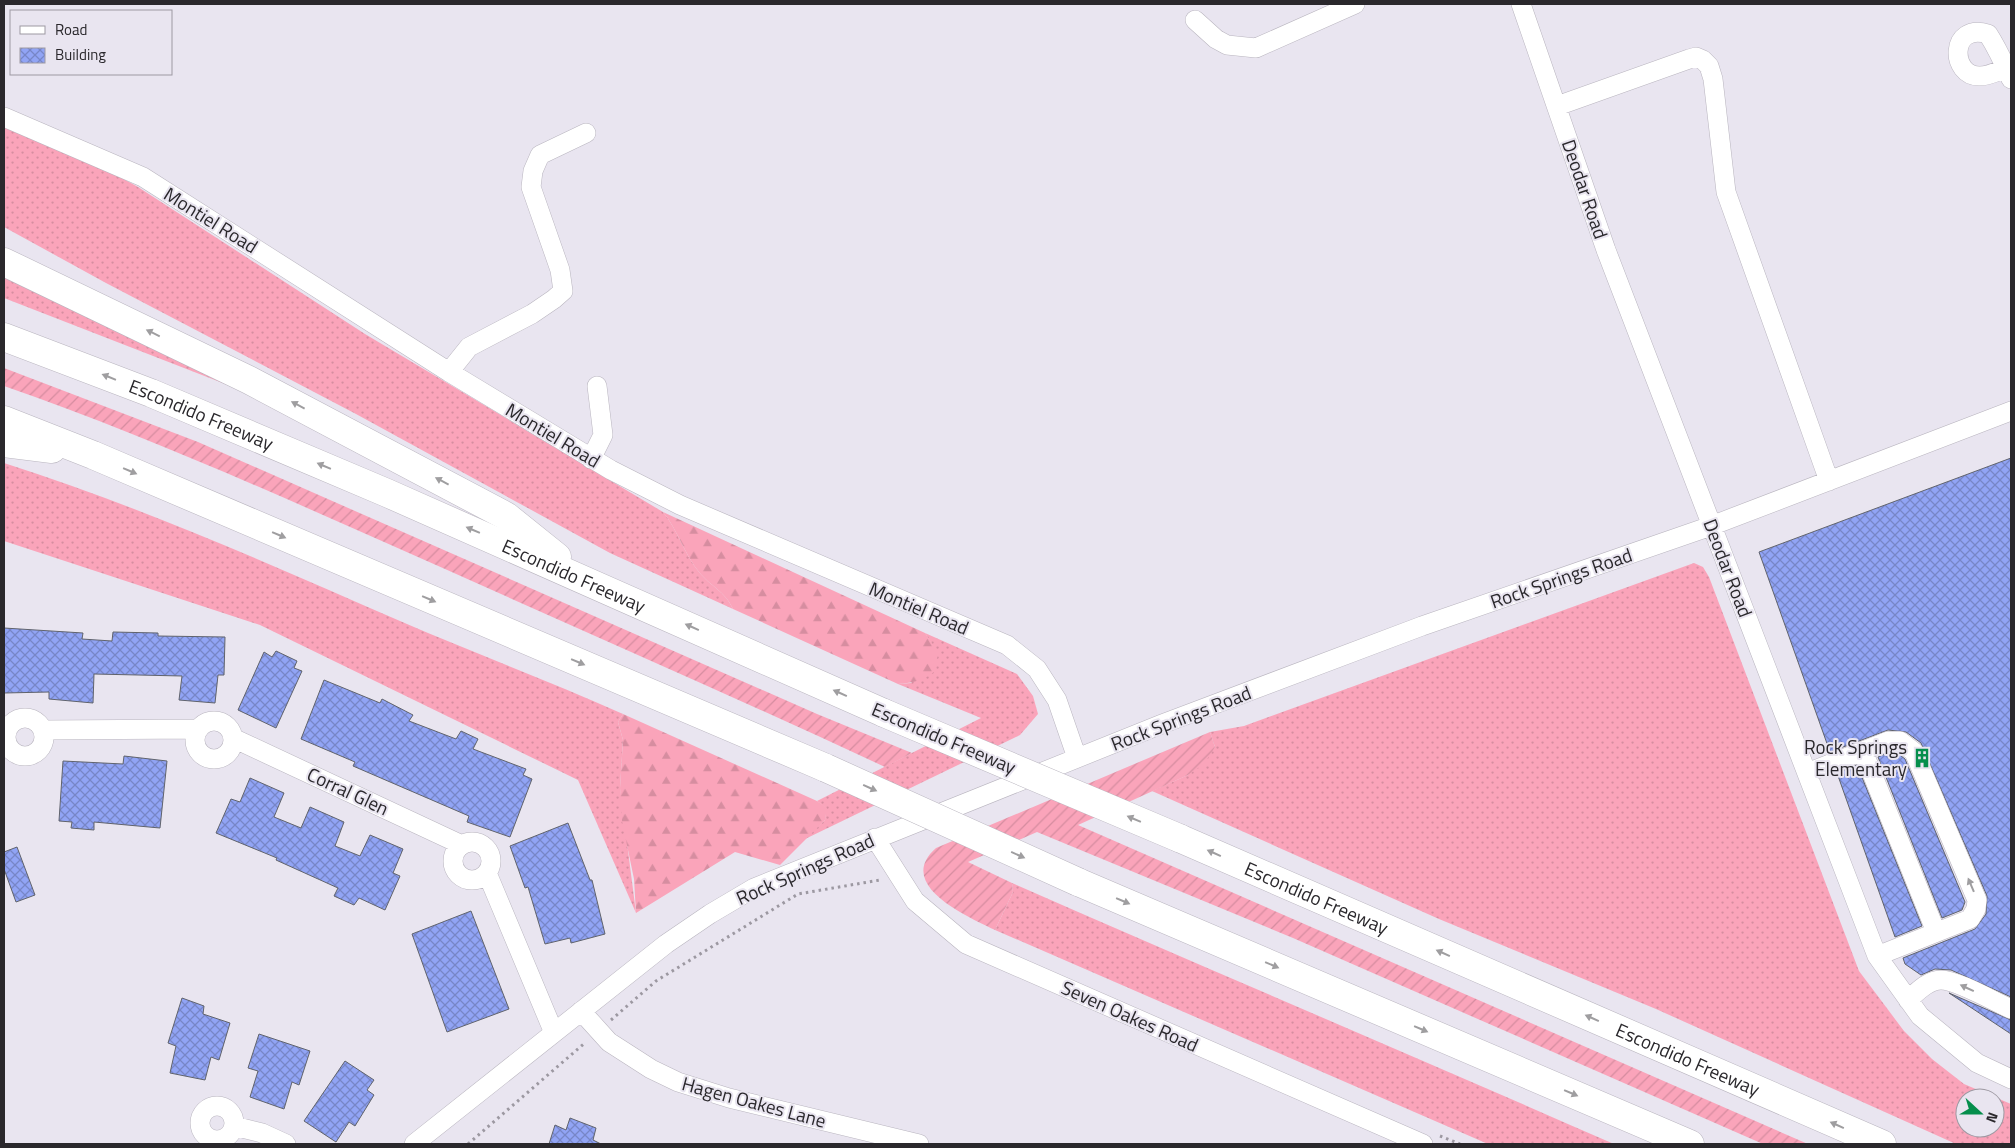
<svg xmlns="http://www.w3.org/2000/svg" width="2015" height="1148" viewBox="0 0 2015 1148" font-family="'Titillium Web',sans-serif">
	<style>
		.grass { fill: url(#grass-dots); fill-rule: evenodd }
		.forest { fill: url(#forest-firs) }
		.garden { fill: url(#garden-furrows) }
		.building { fill: url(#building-cross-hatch); stroke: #60636c }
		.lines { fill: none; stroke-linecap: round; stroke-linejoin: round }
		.minor-casing { stroke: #b9b5bf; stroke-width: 20 }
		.highway-casing { stroke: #b9b5bf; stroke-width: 29 }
		.path { stroke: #9c98a1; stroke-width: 3; stroke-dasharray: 2.5 4; stroke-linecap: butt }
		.minor { stroke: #fff; stroke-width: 19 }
		.highway { stroke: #fff; stroke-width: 28 }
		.highway-bridge-casing { stroke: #b9b5bf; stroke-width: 29; stroke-linecap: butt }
		.highway-bridge { stroke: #fff; stroke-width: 28 }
		.oneway { fill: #9f9ea0 }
		.labels { text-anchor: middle; stroke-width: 4; stroke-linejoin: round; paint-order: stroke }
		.street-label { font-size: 19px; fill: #2a282c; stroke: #e9e5f0 }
		.poi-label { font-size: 19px; fill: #2a282c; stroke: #e9e5f0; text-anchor: end }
	</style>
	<defs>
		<pattern id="grass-dots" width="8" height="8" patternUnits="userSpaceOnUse" patternTransform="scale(1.25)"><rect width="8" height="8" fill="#faa4ba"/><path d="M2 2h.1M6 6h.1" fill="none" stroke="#d68da0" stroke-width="1.8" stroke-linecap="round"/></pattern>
		<pattern id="forest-firs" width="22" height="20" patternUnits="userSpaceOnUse" patternTransform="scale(1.25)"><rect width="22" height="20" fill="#faa4ba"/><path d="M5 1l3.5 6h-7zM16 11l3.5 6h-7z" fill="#d68da0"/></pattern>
		<pattern id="garden-furrows" width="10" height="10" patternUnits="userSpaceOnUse" patternTransform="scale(1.25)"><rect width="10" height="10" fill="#faa4ba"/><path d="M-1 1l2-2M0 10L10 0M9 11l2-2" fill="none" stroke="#d68da0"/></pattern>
		<pattern id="building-cross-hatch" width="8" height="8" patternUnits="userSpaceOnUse" patternTransform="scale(1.25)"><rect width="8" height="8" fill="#91a4f5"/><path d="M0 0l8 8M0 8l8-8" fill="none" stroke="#7786c7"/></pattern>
	</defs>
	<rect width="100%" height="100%" fill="#e9e5f0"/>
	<path class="grass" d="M4 127 111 172 138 187 365 334 663 512C678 530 684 554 699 572 710 586 725 591 733 609L610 553 356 414 106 283 4 227Z
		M4 270 256 396 4 298Z
		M4 463C139 506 270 564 400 621 474 653 549 681 623 714L618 722 623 740 620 788 636 913 578 780 260 625 4 541Z
		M1694 563 1703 567 1709 577 1859 971 1904 1031 1932 1059 1964 1084 2011 1104V1144H1956L1656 1009 1439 919 1152 791 1188 775 1215 747 1210 732 1244 726ZM1965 1098H1995V1128H1965Z
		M925 633 1017 674 1033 696 1038 714 1020 735 803 840 825 820 826 808 817 801 981 718 898 684 911 683 937 652Z
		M1012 883C1212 971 1414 1056 1614 1144H1488L995 930 1013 892Z"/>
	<path class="forest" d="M663 512 925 633 938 652 936 670C925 680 913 683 898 684L733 609C725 591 710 586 699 572 684 554 678 530 663 512Z
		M623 714 817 801 827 808 825 820 780 865 735 852 636 913 634 879 622 821 620 788 623 740 618 722Z"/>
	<path class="garden" d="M4 368 198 442 817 714 912 753 885 767C739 699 592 635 445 569 300 505 154 438 4 386Z
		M1210 732 1215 747 1204 764 1188 775 1078 825 1808 1144H1763L1293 938 1037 832 968 862 1012 883 1013 892 995 930C968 917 894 885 936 848Z"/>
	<path class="building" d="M2011 458V997L1951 970 1935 969 1921 975 1905 964 1903 958 1975 929 1986 914 1987 896 1921 743 1906 732 1888 730 1830 752 1759 552Z
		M4 628 83 633 82 639 112 641 113 632 158 633V636L225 637 224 675H218L215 703 179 700 182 676 94 674 93 703 49 699V692L4 693Z
		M276 651 297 661 294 668 302 671 276 728 238 710 264 652 272 657Z
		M324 680 380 703 382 699 413 715 409 721 456 739 461 731 478 739 473 749 526 769 523 775 532 779 510 837 467 822 469 816 353 766 355 762 301 739Z
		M1890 752H1896L1905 759 1965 902 1962 910 1942 918 1878 757Z
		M124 756 167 761 160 828 94 822V830L71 828 72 822 59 821 63 761 123 764Z
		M1857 765 1922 926 1895 937 1837 773Z
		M250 778 284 793 274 817 301 828 310 807 344 822 335 846 360 856 370 835 403 849 393 873 400 876 385 910 359 898 354 905 334 896 338 888 276 860 277 858 216 833 231 799 240 802Z
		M568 823 590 880H592L605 934 571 943 570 938 545 944 528 887 525 888 510 846Z
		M17 847 35 895 16 902 4 869V852Z
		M471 911 509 1009 447 1032 412 934Z
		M1949 993 2011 1020V1034Z
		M182 998 204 1006 203 1014 230 1023 219 1060 211 1057 205 1080 170 1073 176 1046 168 1043Z
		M259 1034 310 1051 299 1085 292 1082 284 1109 250 1097 258 1071 248 1068Z
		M345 1061 374 1080 367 1090 374 1095 355 1126 349 1122 336 1142 304 1121Z
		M570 1118 596 1128 593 1140 601 1144H549L555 1125 566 1130Z"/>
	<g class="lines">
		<defs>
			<path id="minor" d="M1521 4 1606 250 1877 956 1920 1016 1977 1063 2011 1079
				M1195 20 1216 39 1227 45 1256 48 1355 4
				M2006 68C1998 71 1989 76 1980 76 1950 77 1949 22 1988 34 1997 48 2004 63 2011 79
				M1557 106 1689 59 1696 57 1703 60 1709 66 1713 79 1726 192 1829 481
				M4 117 143 177 449 372 611 470 680 505 1007 645 1037 669 1057 700 1077 758
				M449 372 469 347 532 314 554 299 563 291 560 270 531 187 533 171 540 155 586 133
				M591 459 603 435 597 386
				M6 737a19 19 0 1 1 38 0a19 19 0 1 1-38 0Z
				M195 740a19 19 0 1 1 38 0a19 19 0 1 1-38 0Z
				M44 730 199 729
				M233 738 462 845
				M1863 751 1936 932
				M1807 773 1888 741H1900L1914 752 1977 900 1976 909 1970 919 1877 956
				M875 838 915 901 966 944 1423 1144
				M453 861a19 19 0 1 1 38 0a19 19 0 1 1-38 0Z
				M487 873 554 1033
				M1908 1000C1917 992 1928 980 1941 980 1957 980 1995 1002 2011 1009
				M581 1011 609 1042 651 1069 678 1082 729 1098 919 1144
				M200 1123a17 17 0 1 1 34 0a17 17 0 1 1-34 0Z
				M234 1126 262 1133 286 1144
				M414 1144 666 944 710 914 754 888 1162 724 1422 626 1711 526 2011 411"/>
			<g id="highway">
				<path d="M4 262 249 380 506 516 557 557"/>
				<path id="s1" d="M4 337 151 393 387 493 884 713"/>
				<path d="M4 420 93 455 826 768"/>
				<path d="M4 443 52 449"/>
				<path id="s2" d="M1179 838 1882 1144"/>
				<path d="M1078 882 1690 1144"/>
			</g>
		</defs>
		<use href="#minor" class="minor-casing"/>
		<use href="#highway" class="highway-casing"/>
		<path class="path" d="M611 1020 656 981 798 894 880 880
			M1440 1136 1460 1144
			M468 1144 586 1042"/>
		<use href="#minor" class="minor"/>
		<use href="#highway" class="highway"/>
		<defs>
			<path id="highway-bridge" d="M884 713 1179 838
				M826 768 1078 882"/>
		</defs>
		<use href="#highway-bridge" class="highway-bridge-casing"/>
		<use href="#highway-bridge" class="highway-bridge"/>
	</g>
	<defs><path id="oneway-solid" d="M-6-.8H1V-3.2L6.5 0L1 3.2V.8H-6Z" transform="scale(1.25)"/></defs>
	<g class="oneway">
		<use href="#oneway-solid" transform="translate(153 333) rotate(-154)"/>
		<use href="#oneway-solid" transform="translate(109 377) rotate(-158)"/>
		<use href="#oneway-solid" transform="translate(298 405) rotate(-152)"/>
		<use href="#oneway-solid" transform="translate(324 466) rotate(-157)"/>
		<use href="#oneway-solid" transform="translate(130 471) rotate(23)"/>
		<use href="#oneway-solid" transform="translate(442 481) rotate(-152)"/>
		<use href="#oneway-solid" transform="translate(473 530) rotate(-157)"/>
		<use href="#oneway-solid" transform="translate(279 535) rotate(23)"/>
		<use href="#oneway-solid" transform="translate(429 599) rotate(23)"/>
		<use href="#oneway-solid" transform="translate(692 627) rotate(-156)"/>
		<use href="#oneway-solid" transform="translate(578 662) rotate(23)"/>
		<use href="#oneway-solid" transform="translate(840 693) rotate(-156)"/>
		<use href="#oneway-solid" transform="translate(870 788) rotate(24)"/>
		<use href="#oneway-solid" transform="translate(1134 819) rotate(-157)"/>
		<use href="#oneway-solid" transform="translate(1214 853) rotate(-156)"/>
		<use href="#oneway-solid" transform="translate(1018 855) rotate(24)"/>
		<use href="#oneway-solid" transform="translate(1971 885) rotate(-113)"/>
		<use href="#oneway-solid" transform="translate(1123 901) rotate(23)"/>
		<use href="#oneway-solid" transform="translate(1443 953) rotate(-156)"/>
		<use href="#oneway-solid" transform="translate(1272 965) rotate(23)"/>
		<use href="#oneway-solid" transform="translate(1967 988) rotate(-155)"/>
		<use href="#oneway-solid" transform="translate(1592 1018) rotate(-156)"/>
		<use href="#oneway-solid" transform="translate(1421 1029) rotate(23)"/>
		<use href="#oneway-solid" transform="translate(1571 1093) rotate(23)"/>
		<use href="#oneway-solid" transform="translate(1837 1125) rotate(-156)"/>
	</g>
	<defs>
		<symbol id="building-bare" viewBox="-9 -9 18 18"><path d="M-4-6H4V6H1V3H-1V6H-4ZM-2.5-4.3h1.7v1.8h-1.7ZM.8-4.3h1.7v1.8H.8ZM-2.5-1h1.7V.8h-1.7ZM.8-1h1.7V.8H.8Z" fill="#058e4c" stroke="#e9e5f0" stroke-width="2.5" paint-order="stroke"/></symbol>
	</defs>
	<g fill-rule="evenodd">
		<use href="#building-bare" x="1908" y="744" width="28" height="28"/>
	</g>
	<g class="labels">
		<g class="street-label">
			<text transform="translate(1585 189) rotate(71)" y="7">Deodar Road</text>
			<text transform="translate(211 220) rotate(32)" y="7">Montiel Road</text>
			<text dy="7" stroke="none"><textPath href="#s1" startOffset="212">Escondido Freeway</textPath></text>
			<text transform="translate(553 435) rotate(31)" y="7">Montiel Road</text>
			<text transform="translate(1728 568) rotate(69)" y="7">Deodar Road</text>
			<text dy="7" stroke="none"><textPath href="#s1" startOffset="618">Escondido Freeway</textPath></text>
			<text transform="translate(1561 578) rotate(-19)" y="7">Rock Springs Road</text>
			<text transform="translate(919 608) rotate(23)" y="7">Montiel Road</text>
			<text transform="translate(1181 718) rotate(-21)" y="7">Rock Springs Road</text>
			<text transform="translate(944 738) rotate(23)" y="7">Escondido Freeway</text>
			<text transform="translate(348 791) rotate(25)" y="7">Corral Glen</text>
			<text transform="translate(805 869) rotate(-24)" y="7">Rock Springs Road</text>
			<text dy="7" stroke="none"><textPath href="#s2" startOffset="150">Escondido Freeway</textPath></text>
			<text transform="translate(1130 1016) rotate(24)" y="7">Seven Oakes Road</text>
			<text dy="7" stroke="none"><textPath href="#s2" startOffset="555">Escondido Freeway</textPath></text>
			<text transform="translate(754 1102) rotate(15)" y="7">Hagen Oakes Lane</text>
		</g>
		<g class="poi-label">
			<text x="1907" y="754">Rock Springs<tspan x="1907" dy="22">Elementary</tspan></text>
		</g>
	</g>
	<rect width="2015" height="1148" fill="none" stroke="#2a282c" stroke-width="10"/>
	<rect x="10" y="10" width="162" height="65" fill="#e9e5f0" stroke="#9d99a2"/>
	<rect x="20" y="26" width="25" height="8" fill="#ffffff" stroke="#9d99a2"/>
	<text x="55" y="35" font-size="15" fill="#2a282c">Road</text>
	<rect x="20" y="48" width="25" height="15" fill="url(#building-cross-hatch)" stroke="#9d99a2"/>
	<text x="55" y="60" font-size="15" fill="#2a282c">Building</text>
	<g transform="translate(1980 1113) rotate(111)"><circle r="24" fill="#e9e5f0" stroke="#9d99a2"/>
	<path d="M0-4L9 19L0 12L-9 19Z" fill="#058e4c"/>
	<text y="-8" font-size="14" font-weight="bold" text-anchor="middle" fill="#2a282c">N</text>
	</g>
</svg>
